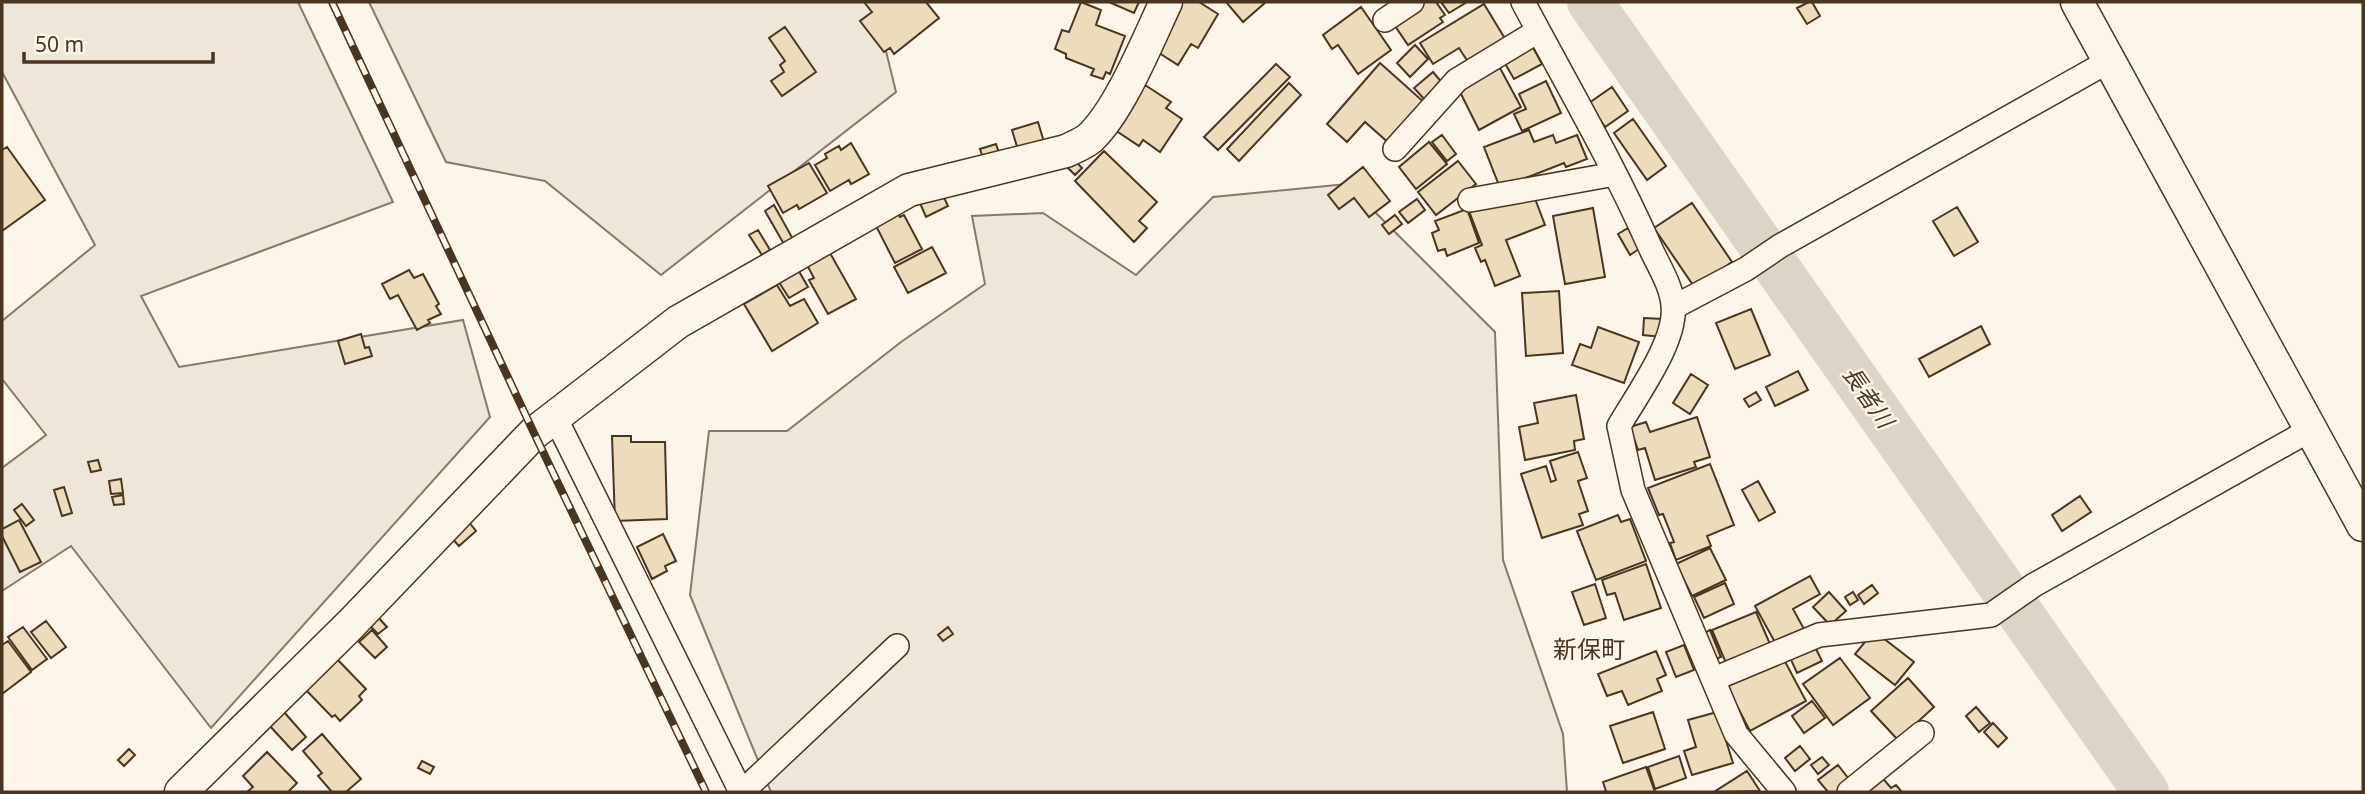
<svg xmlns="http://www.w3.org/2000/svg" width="2365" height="794" viewBox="0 0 2365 794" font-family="'Noto Sans','Noto Sans JP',sans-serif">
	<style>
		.green { fill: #ede6d9; stroke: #887966; stroke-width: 2 }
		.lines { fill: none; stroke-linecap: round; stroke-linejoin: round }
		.river { stroke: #dcd4c6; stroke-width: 46 }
		.building { fill: #ecdcbc; stroke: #4a3520; stroke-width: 2 }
		.street-casing { stroke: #4a3520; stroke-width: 26 }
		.secondary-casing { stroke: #4a3520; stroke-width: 35 }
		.street { stroke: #fbf6e9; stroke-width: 23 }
		.secondary { stroke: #fbf6e9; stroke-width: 32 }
		.rail-casing { stroke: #4a3520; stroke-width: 8 }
		.rail { stroke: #fbf6e9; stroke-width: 5; stroke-dasharray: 16; stroke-linecap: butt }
		.labels { text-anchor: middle; stroke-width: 5; stroke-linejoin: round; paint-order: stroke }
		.water-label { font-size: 23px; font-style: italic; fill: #4a3520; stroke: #fbf6e9 }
		.quarter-label { font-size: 24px; fill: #4a3520; stroke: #fbf6e9 }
	</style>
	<rect width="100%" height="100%" fill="#fbf6e9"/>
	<path class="green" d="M2 2H298L393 202 141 296 179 367 463 320 490 417 211 728 71 546 2 591V468L46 435 2 379V321L95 245 2 72Z
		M369 2H874L896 92 661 275 545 181 446 162Z
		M1347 184 1495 332 1503 560 1563 734 1567 792H771L690 595 709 431H787L901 342 985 284 972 216 1043 213 1136 275 1213 197Z"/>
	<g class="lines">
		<path class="river" d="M1590 2 2146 792"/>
	</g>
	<path class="building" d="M864 2H926L939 18 894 54 890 48 884 52 860 21 872 12Z
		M1081 2 1101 10 1096 25 1125 36 1110 74 1106 72 1103 79 1091 75 1094 69 1066 58V54L1055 49 1062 30 1069 32Z
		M1109 2H1139L1134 13Z
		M1179 2H1199L1218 14 1198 48 1191 44 1178 65 1156 51Z
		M1226 2H1266L1243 22Z
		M1424 2H1436L1445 15 1440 18 1443 22 1408 45 1393 23Z
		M1441 2H1467L1449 13Z
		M1809 2H1812L1820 16 1807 24 1797 8Z
		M1484 4 1507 42 1470 65 1459 48 1433 64 1420 43Z
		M1361 7 1391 50 1358 74 1338 45 1332 49 1323 35Z
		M785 27 816 72 782 96 771 81 784 72 780 65 785 61 769 38Z
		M1531 44 1542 64 1514 79 1503 60Z
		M1415 45 1428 59 1410 77 1397 63Z
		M1380 63 1426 104 1390 144 1365 122 1347 142 1327 124Z
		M1276 64 1290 77 1218 150 1204 137Z
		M1500 68 1521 107 1479 130 1459 90Z
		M1433 72 1444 85 1425 100 1414 88Z
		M1546 81 1561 113 1522 131 1514 114 1526 109 1519 94Z
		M1289 83 1301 95 1239 161 1227 149Z
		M1145 85 1171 102 1166 108 1182 119 1160 152 1143 140 1139 146 1115 130Z
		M1612 87 1628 111 1605 127 1589 103Z
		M1633 119 1666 166 1647 180 1614 133Z
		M1038 122 1044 142 1018 150 1012 130Z
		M1529 130 1534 142 1553 135 1556 143 1577 135 1587 159 1566 167 1564 163 1500 188 1484 147Z
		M1442 135 1456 154 1447 161 1432 142Z
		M1429 142 1447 164 1416 189 1399 167Z
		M851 143 869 174 851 184 849 180 830 191 815 165 827 158 825 154 839 146 841 150Z
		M996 144 999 153 983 158 980 149Z
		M7 147 45 200 2 231V150Z
		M1104 151 1157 202 1139 221 1147 228 1134 242 1075 181Z
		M1073 159 1082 168 1075 175 1066 166Z
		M1458 161 1476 184 1436 215 1418 192Z
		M809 163 827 193 799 209 797 205 783 213 768 186Z
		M1363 167 1390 201 1369 217 1354 198 1339 209 1328 195Z
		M941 191 948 206 926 217 919 201Z
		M1534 196 1545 225 1506 240 1520 276 1495 286 1485 260 1481 262 1475 248 1482 245 1469 211Z
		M1417 199 1425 210 1408 223 1399 212Z
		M1692 203 1732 262 1695 288 1654 228Z
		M774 205 794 241 785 246 765 211Z
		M1957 207 1978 242 1954 256 1933 221Z
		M1593 208 1605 277 1565 284 1553 216Z
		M1467 209 1479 243 1447 256 1445 249 1438 251 1432 233 1439 230 1435 221Z
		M897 212 900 217 904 215 922 249 895 263 875 224Z
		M1395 215 1402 224 1389 234 1382 225Z
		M1628 228 1639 249 1630 255 1618 234Z
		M758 230 770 250 762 255 749 235Z
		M932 247 946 273 908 293 894 267Z
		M830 253 856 299 828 314 809 280 814 278 807 265Z
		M797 268 808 287 789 298 777 279Z
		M409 270 414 278 423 274 439 304 436 306 441 314 428 320 430 323 417 330 398 295 390 299 382 284Z
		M777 285 790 306 804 299 818 323 772 351 744 304Z
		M1559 291 1563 353 1526 356 1522 293Z
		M1751 309 1770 355 1735 369 1716 323Z
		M1644 318 1663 319 1662 337 1643 335Z
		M1981 326 1990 344 1929 377 1919 359Z
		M1598 327 1639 342 1624 383 1572 365 1580 344 1591 348Z
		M361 334 365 348 369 347 372 356 345 364 338 341Z
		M1798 371 1808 390 1775 406 1766 387Z
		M1691 374 1708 385 1690 414 1673 403Z
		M1756 392 1761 400 1749 407 1744 399Z
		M1576 395 1584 439 1574 441 1575 450 1525 460 1519 427 1538 423 1534 403Z
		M1697 417 1710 457 1694 462 1696 467 1655 480 1645 448 1638 450 1630 427 1646 422 1650 432Z
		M612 436H631V442H665L667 519 615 521Z
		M1578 452 1587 478 1578 481 1588 511 1579 514 1583 525 1542 538 1521 474 1546 466 1551 482 1556 480 1550 461Z
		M98 460 101 470 91 472 88 462Z
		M1710 464 1734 525 1707 536 1711 546 1676 560 1670 543 1674 542 1663 514 1659 515 1648 488Z
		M121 479 123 493 111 494 109 481Z
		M1758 481 1775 512 1759 521 1742 490Z
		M64 487 72 513 62 516 54 490Z
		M123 495 124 504 114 505 112 497Z
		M2080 496 2091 512 2062 531 2052 515Z
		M22 504 34 520 26 526 14 510Z
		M1618 515 1621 522 1630 519 1646 561 1596 580 1577 531Z
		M19 520 41 562 20 572 2 536V529Z
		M468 521 476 531 459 546 450 536Z
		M663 534 676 561 665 566 667 571 652 579 637 547Z
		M1710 548 1726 580 1692 596 1676 564Z
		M1646 564 1661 608 1624 620 1615 593 1607 595 1602 580Z
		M1810 576 1820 594 1793 609 1805 631 1777 646 1755 606Z
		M1725 583 1734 604 1704 618 1694 597Z
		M1595 584 1606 618 1584 625 1572 592Z
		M1872 585 1878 593 1864 604 1858 595Z
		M1829 592 1846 611 1830 625 1813 607Z
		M1853 592 1858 600 1850 605 1845 597Z
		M1756 612 1770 644 1726 663 1712 630Z
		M375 614 387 627 378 634 366 622Z
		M46 621 66 647 51 658 31 632Z
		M23 627 47 659 32 670 8 637Z
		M948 627 953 634 943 641 938 635Z
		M372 630 387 647 375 658 359 642Z
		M1710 630 1721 657 1711 661 1701 635Z
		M1874 631 1914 662 1895 685 1855 654Z
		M8 641 31 672 2 694V645Z
		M1812 641 1822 661 1797 673 1788 653Z
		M1684 645 1694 670 1676 677 1666 652Z
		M1656 651 1666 675 1657 679 1662 691 1628 705 1622 691 1607 696 1598 674Z
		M1781 654 1806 701 1750 731 1725 683Z
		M336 658 366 689 359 696 362 700 340 721 335 715 332 717 305 689Z
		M1840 658 1870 698 1833 725 1803 684Z
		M1908 678 1934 707 1898 740 1871 711Z
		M1812 701 1825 718 1804 733 1792 716Z
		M1976 707 1990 723 1979 732 1966 716Z
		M284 712 306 737 292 750 269 725Z
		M1653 712 1665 749 1623 763 1610 726Z
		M1717 712 1733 763 1692 775 1684 751 1696 747 1688 720Z
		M1993 723 2007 738 1998 747 1984 732Z
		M322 734 361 779 346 792H332L318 776 322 773 303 751Z
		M1800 746 1810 759 1795 771 1785 758Z
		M129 749 135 755 124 766 118 760Z
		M267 752 297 783 288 792H247L253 787 243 776Z
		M1679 756 1686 778 1655 789 1648 767Z
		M1822 757 1829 765 1818 774 1811 765Z
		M422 761 434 767 430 774 418 768Z
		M1838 765 1852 783 1841 792H1828L1818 780Z
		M1646 767 1655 792H1603L1606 791 1603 782Z
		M1747 771 1760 791 1714 792Z
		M1879 774 1891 788 1896 785 1902 792H1857Z"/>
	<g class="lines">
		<defs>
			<path id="street" d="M1523 2C1566 83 1613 163 1650 247 1658 265 1672 286 1673 306 1677 341 1636 396 1619 426L1633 490 1736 734 1784 792
				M1385 20 1412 2
				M1395 149 1457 80 1538 31
				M1470 200 1615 174
				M1674 307 1746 269 1780 246 2109 61
				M555 417 741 792
				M1714 679 1819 635 1991 615 2034 585 2310 430
				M742 792 897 646
				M1849 792 1922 733"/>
			<path id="secondary" d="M2077 2 2363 525
				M181 792 351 624 534 433 678 322 909 190 1066 151C1074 147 1083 144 1090 138 1120 110 1148 40 1166 2"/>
		</defs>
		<use href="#street" class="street-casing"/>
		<use href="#secondary" class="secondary-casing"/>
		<use href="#street" class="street"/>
		<use href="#secondary" class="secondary"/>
		<defs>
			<path id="rail" d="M332 2 534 433 706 792"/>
		</defs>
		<use href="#rail" class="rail-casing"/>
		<use href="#rail" class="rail"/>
	</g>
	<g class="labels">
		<g class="water-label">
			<text transform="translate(1868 397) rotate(55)" y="8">長者川</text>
		</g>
		<g class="quarter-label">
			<text x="1589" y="658">新保町</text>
		</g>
	</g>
	<rect width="2365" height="794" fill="none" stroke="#4a3520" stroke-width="7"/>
	<path d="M24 52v10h189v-10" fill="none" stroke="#4a3520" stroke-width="3.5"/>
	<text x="35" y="52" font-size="21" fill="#4a3520" stroke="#fbf6e9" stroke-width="5" paint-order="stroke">50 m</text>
</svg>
